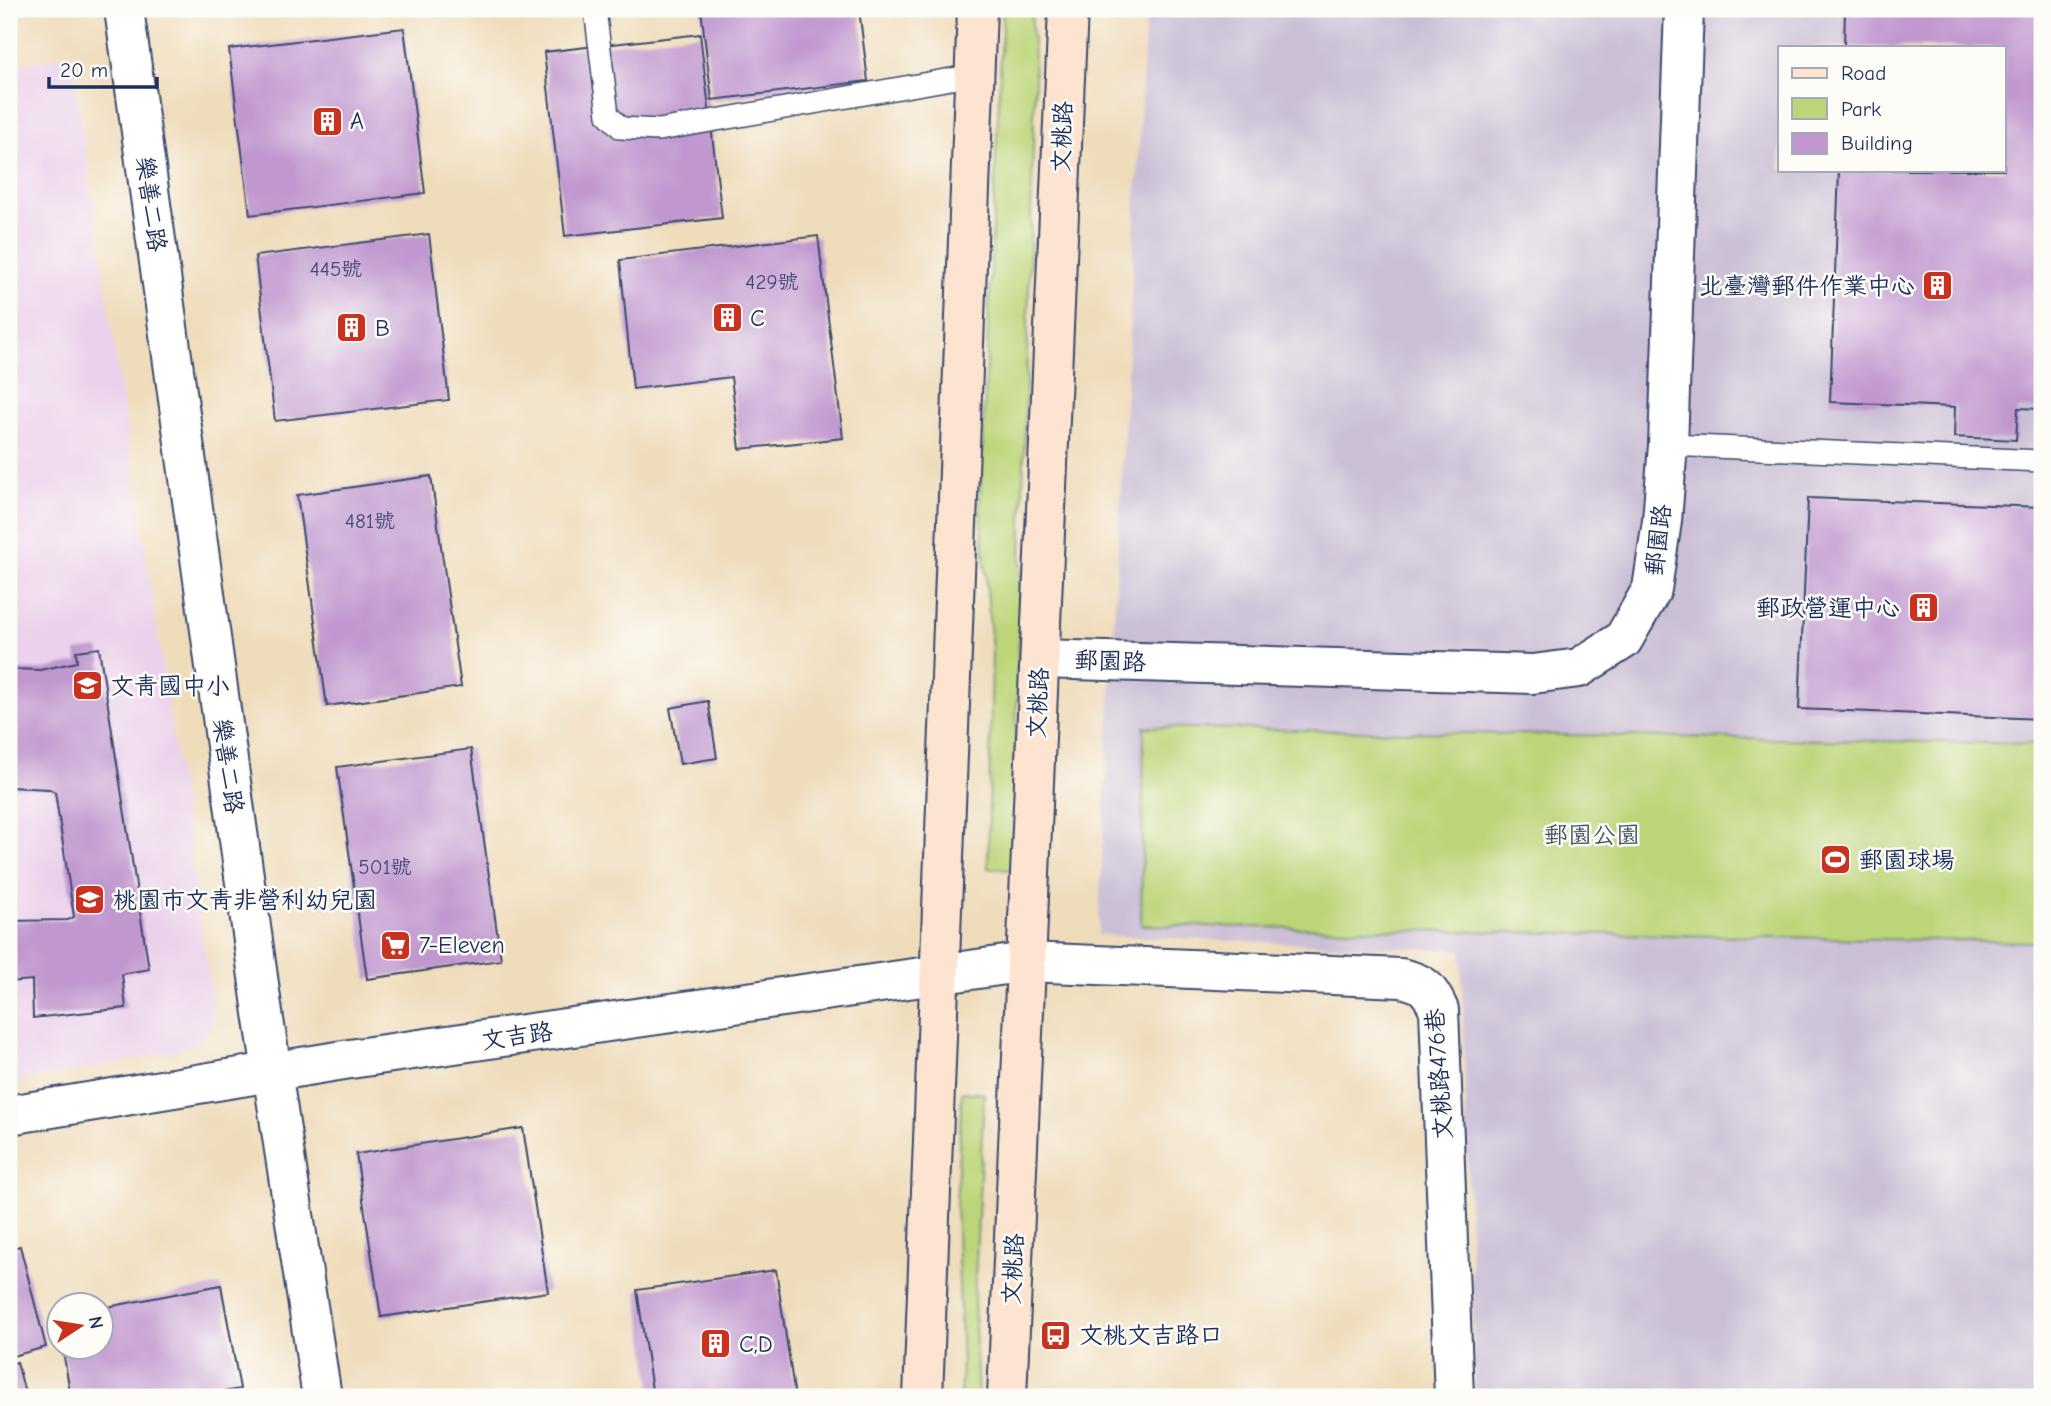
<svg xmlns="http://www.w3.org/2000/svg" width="2051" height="1406" viewBox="0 0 2051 1406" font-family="'Comic Neue','LXGW WenKai TC',sans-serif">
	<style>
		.built { fill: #ebd1eb }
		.industrial { fill: #cbbfd5; fill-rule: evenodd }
		.green { fill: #bdd579; stroke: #6c826c; stroke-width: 2 }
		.building { fill: #c097cf }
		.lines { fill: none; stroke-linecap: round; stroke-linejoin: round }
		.lane-casing { stroke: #3b496c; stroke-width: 24 }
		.street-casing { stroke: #3b496c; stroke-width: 42 }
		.secondary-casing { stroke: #3b496c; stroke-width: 42 }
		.lane { stroke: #fff; stroke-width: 21 }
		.street { stroke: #fff; stroke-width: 38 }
		.secondary { stroke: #fde4d1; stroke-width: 38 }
		.labels { text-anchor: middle; stroke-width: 5; stroke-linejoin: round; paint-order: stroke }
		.number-label { font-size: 21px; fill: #44497a }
		.poi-label { font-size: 24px; fill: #1b2f5e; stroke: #fdfcf7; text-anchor: start }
		.street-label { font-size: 24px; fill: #1b2f5e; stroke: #fdfcf7 }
		.park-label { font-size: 24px; fill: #445865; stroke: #fdfcf7 }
	</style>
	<rect width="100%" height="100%" fill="#fdfcf7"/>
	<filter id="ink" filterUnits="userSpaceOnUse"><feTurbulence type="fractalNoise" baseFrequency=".0143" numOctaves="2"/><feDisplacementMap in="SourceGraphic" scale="14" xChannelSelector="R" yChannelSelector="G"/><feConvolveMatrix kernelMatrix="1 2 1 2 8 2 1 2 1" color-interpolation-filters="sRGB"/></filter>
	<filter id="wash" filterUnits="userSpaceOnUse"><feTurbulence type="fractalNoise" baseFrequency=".00686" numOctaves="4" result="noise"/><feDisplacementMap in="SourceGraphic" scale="28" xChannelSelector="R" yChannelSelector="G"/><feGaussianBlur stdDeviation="1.57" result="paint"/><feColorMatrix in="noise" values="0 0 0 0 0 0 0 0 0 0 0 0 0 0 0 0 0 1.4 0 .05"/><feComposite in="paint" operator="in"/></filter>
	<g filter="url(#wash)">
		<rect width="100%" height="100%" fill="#efdcbb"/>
		<path class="built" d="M71 54 213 1006 210 1026 195 1044 177 1051 9 1084V67Z"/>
		<path class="industrial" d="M1146 9H2042V1397H1475L1461 950 1098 935ZM1780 47H2004V170H1780Z"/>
		<path class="green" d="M1003 9H1031L1035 78 1012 870 988 868 992 651 980 504Z
			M1144 727 2042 744 2039 942 1141 925Z
			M962 1092 984 1094 974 1302 978 1397H960L962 1363 956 1205Z"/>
		<g id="blocks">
			<path class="building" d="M701 9H859L868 81 712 100Z
				M1845 9H2042V409L2018 408 2016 440 1954 437 1955 407 1830 402 1839 170H2004V47H1844Z
				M404 28 425 193 250 215 229 49Z
				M700 34 722 218 565 236 544 52Z
				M429 234 449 400 275 421 255 256Z
				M818 236 843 438 740 449 731 377 633 389 620 260Z
				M431 476 461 687 327 706 297 495Z
				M1808 498 2042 507V719L1799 709Z
				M99 648 149 969 122 974 126 1008 33 1018 32 980 9 982V921L68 920 74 917 55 792 49 789 9 787V669L40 670 77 662 76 651Z
				M708 701 717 758 680 764 670 708Z
				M471 749 501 960 367 979 337 767Z
				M523 1128 548 1292 381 1317 356 1154Z
				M20 1246 46 1347 9 1357V1249Z
				M776 1270 795 1397H653L637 1290Z
				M221 1285 240 1389 195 1397H71L62 1346H102V1308Z
				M17 1362 26 1397H9V1364Z"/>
		</g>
	</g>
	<g filter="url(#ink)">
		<use href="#blocks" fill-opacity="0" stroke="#3b496c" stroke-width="2"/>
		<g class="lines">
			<defs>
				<path id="lane" d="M595 9 608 115 621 128 659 130 974 75
					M1668 445 2042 461"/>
				<path id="street" d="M124 9 263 1013 322 1397
					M1040 659 1533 674 1579 668 1623 640 1652 589 1662 521 1668 445 1684 9
					M9 1115 350 1059 1026 962 1401 978C1424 983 1429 988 1439 1010L1454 1397"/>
				<path id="secondary" d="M923 1397 977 9
					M1007 1397 1068 9"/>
			</defs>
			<use href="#lane" class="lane-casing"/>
			<use href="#street" class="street-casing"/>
			<use href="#secondary" class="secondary-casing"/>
			<use href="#lane" class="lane"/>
			<use href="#street" class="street"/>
			<use href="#secondary" class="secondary"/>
		</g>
	</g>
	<defs>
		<symbol id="building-square" viewBox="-11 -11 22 22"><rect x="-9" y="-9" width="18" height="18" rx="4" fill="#c8321e" stroke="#fdfcf7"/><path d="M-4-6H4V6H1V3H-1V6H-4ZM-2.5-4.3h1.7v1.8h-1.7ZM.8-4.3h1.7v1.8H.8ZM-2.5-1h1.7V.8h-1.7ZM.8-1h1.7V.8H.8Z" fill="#fff"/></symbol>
		<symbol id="school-square" viewBox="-11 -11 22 22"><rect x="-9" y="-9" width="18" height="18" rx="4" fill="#c8321e" stroke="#fdfcf7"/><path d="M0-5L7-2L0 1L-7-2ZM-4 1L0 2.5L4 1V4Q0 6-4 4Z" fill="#fff"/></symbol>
		<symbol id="stadium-square" viewBox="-11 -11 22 22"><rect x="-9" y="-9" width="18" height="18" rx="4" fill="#c8321e" stroke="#fdfcf7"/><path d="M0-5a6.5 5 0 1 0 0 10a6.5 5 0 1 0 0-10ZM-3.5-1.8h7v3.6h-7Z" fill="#fff"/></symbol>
		<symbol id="supermarket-square" viewBox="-11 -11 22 22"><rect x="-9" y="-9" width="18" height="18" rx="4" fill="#c8321e" stroke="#fdfcf7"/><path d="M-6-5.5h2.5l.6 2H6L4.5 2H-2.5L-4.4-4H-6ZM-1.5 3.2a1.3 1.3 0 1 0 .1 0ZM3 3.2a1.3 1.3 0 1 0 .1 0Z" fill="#fff"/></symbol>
		<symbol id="bus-square" viewBox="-11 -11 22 22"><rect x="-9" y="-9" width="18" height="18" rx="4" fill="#c8321e" stroke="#fdfcf7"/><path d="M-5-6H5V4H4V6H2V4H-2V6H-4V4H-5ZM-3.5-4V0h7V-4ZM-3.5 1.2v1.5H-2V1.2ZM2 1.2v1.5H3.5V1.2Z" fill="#fff"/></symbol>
	</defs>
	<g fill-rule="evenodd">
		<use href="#building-square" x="310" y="104" width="35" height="35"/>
		<use href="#building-square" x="1920" y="268" width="35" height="35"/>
		<use href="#building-square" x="710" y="300" width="35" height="35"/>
		<use href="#building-square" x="334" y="310" width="35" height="35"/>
		<use href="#building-square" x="1906" y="590" width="35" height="35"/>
		<use href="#school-square" x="70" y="668" width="35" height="35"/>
		<use href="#stadium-square" x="1818" y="842" width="35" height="35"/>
		<use href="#school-square" x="72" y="882" width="35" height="35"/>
		<use href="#supermarket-square" x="378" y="928" width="35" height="35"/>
		<use href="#bus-square" x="1038" y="1318" width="35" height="35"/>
		<use href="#building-square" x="698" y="1326" width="35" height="35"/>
	</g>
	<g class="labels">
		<g class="number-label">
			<text x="336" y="276">445號</text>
			<text x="772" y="289">429號</text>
			<text x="370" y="528">481號</text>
			<text x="385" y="874">501號</text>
		</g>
		<g class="poi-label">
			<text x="350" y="129">A</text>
			<text x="1915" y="294" text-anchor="end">北臺灣郵件作業中心</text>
			<text x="750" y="326">C</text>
			<text x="375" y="336">B</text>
			<text x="1900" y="616" text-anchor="end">郵政營運中心</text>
			<text x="110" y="694">文青國中小</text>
			<text x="1859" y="868">郵園球場</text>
			<text x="113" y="908">桃園市文青非營利幼兒園</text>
			<text x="419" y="953">7-Eleven</text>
			<text x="1079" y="1343">文桃文吉路口</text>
			<text x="739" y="1352">C,D</text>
		</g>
		<g class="street-label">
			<text transform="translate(1062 137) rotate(-88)" y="8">文桃路</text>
			<text transform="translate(151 204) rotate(82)" y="8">樂善二路</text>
			<text transform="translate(1658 540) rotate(-83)" y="8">郵園路</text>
			<text transform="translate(1110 661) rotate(2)" y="8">郵園路</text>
			<text transform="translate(1038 703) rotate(-87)" y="8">文桃路</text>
			<text transform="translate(228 766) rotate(82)" y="8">樂善二路</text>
			<text transform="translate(517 1036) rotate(-8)" y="8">文吉路</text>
			<text transform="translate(1439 1074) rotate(-94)" y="8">文桃路476巷</text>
			<text transform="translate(1013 1269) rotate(-87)" y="8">文桃路</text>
		</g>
		<g class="park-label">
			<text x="1592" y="843">郵園公園</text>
		</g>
	</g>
	<rect width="2051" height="1406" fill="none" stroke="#fdfcf7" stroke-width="35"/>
	<rect x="1778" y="46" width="228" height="126" fill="#fdfcf7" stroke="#a3aaba" stroke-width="2"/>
	<rect x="1792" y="68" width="35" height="10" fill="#fde4d1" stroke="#a3aaba" stroke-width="2"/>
	<text x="1841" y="80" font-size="21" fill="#1b2f5e">Road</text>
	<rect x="1792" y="98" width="35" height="21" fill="#bdd579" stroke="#a3aaba" stroke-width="2"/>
	<text x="1841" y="116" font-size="21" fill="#1b2f5e">Park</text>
	<rect x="1792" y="133" width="35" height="21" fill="#c097cf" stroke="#a3aaba" stroke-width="2"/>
	<text x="1841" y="150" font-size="21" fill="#1b2f5e">Building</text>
	<g transform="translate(80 1326) rotate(78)"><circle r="33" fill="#fdfcf7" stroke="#a3aaba" stroke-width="2"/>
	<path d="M0-5L12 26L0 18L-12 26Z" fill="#c8321e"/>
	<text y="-10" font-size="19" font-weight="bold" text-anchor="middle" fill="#1b2f5e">N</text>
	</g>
	<path d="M49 77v10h108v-10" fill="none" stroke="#1b2f5e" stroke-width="3.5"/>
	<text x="60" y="77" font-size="21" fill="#1b2f5e" stroke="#fdfcf7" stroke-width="5" paint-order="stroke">20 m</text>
</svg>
